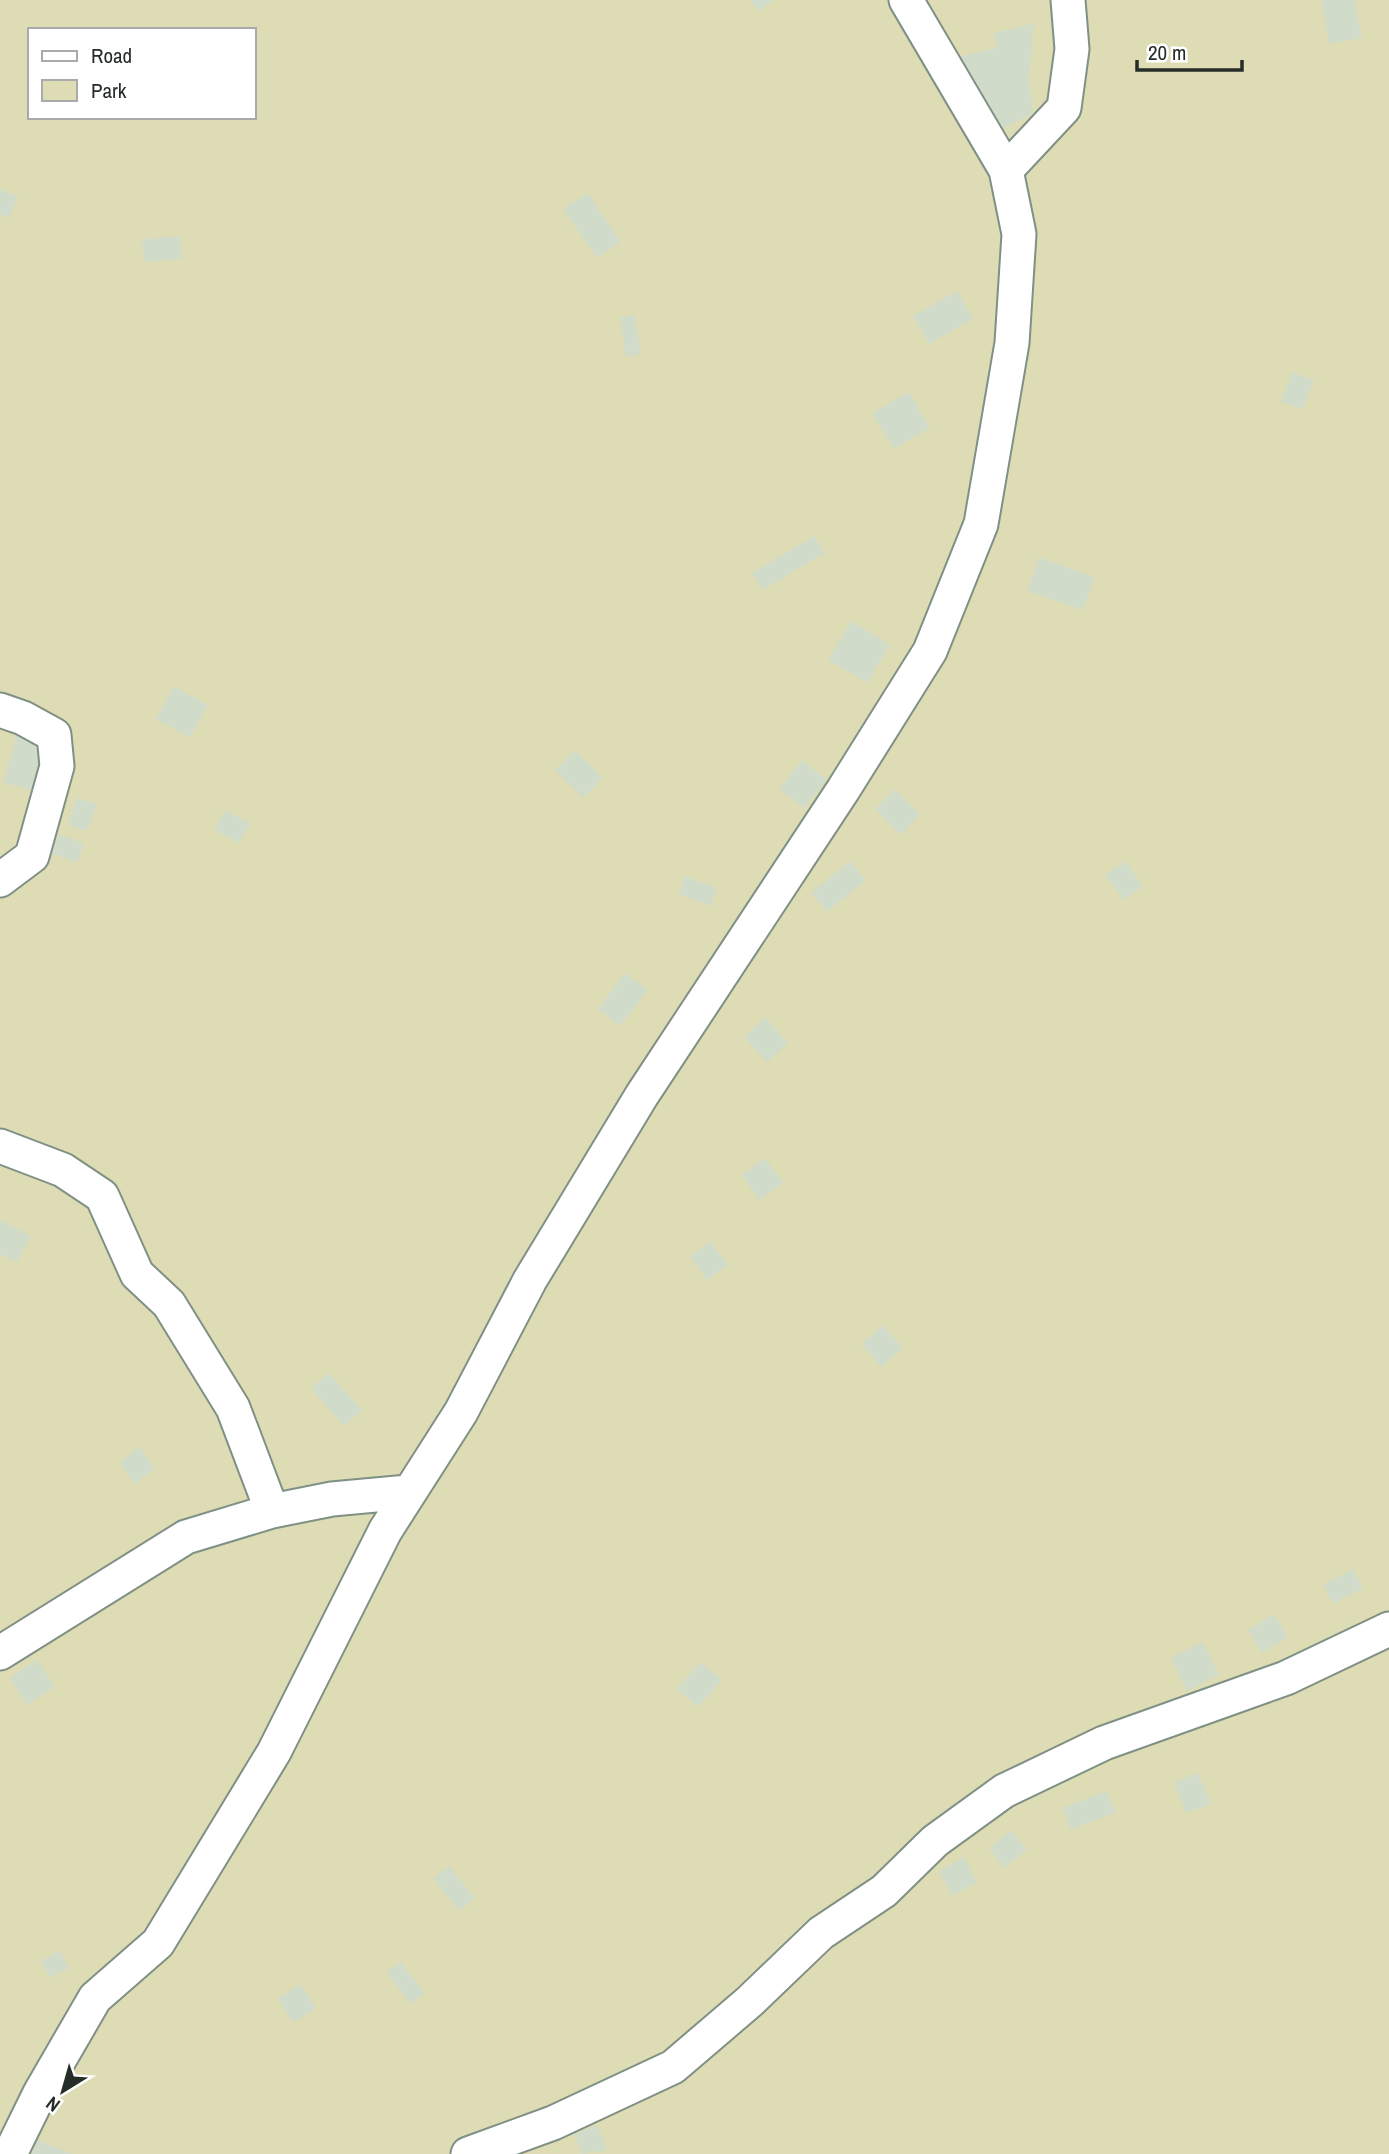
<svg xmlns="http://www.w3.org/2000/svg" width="1389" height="2154" viewBox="0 0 1389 2154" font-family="'Archivo Narrow',sans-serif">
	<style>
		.green { fill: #dedcb5; fill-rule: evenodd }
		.building { fill: #d1dbc9 }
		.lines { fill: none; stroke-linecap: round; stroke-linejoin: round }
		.minor-casing { stroke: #7f9084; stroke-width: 37 }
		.minor { stroke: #fff; stroke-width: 33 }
	</style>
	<rect width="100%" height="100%" fill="#e8fbed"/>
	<path class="green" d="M0 0H1389V2154H0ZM30 30H254V117H30Z"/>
	<path class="building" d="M750 0H774L758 11Z
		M1321 0H1354L1362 38 1329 44Z
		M1034 23 1029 78 1033 113 998 131 956 57 997 48 994 33Z
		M0 189 18 197 9 218 0 214Z
		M588 193 621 242 597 258 563 209Z
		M180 236 182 259 144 262 142 239Z
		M957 291 973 319 929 344 913 316Z
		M635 315 641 354 626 357 620 317Z
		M1292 372 1314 380 1303 409 1281 402Z
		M909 392 930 428 894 449 872 413Z
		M814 536 825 553 762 590 752 573Z
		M1039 557 1095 577 1083 610 1027 591Z
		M851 621 890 645 867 683 828 660Z
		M174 686 208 705 190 737 156 719Z
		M16 736 43 744 32 790 4 783Z
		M575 750 603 778 583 798 555 770Z
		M802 760 827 780 804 808 779 789Z
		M895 789 920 814 901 835 875 809Z
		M77 798 97 804 87 831 68 825Z
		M225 810 250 823 239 843 214 830Z
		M59 834 84 844 77 863 51 853Z
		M850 861 866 880 827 912 811 893Z
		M1125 861 1143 886 1124 900 1105 875Z
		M685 876 717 888 711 906 678 894Z
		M625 973 648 990 620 1026 598 1009Z
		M765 1017 788 1043 767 1062 744 1037Z
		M765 1158 783 1183 759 1200 742 1175Z
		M0 1220 31 1236 17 1262 0 1254Z
		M710 1241 728 1265 707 1280 690 1256Z
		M883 1325 903 1348 881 1367 861 1344Z
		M329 1373 362 1410 344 1426 311 1388Z
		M139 1447 155 1468 135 1484 119 1463Z
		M1353 1569 1363 1588 1333 1604 1323 1585Z
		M1274 1614 1288 1637 1262 1653 1248 1630Z
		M1203 1642 1219 1675 1187 1691 1170 1658Z
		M37 1660 55 1687 27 1705 10 1678Z
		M700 1662 722 1680 698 1707 677 1689Z
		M1198 1773 1211 1804 1186 1813 1174 1782Z
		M1107 1791 1116 1812 1071 1830 1062 1808Z
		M1011 1830 1027 1850 1004 1868 989 1848Z
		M964 1857 977 1882 952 1896 939 1871Z
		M449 1866 475 1898 459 1911 433 1878Z
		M60 1951 69 1968 50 1978 41 1961Z
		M401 1962 425 1993 410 2004 387 1972Z
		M300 1984 316 2008 293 2023 278 1999Z
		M597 2125 607 2150 582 2154 574 2134Z
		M38 2140 72 2154H32Z"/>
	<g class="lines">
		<defs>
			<path id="minor" d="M1006 170 1064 108 1072 49 1068 0
				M0 710 23 718 54 735 57 766 32 856 0 880
				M0 1146 63 1170 102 1196 137 1274 169 1304 233 1408 272 1511
				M0 1653 186 1537 272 1511 332 1499 408 1492
				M10 2154 40 2093 95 1998 158 1943 274 1752 385 1531 461 1412 530 1280 642 1095 843 790 930 651 981 524 1012 343 1019 234 1006 170 906 0
				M468 2154 553 2123 673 2067 749 2002 821 1933 884 1891 935 1841 1004 1791 1104 1743 1286 1678 1389 1629"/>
		</defs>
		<use href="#minor" class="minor-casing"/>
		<use href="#minor" class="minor"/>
	</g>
	<rect x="28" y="28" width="228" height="91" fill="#ffffff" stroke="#a8aba9" stroke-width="2"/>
	<rect x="42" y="51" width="35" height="10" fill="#ffffff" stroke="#a8aba9" stroke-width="2"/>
	<text x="91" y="63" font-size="21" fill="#262d28">Road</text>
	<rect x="42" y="80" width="35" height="21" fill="#dedcb5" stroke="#a8aba9" stroke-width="2"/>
	<text x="91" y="98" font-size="21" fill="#262d28">Park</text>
	<g transform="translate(63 2091) rotate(217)" stroke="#ffffff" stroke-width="5" paint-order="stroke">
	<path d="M0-5L12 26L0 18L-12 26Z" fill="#262d28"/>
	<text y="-10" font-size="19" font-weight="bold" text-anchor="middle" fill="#262d28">N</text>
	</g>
	<path d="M1137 60v10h105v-10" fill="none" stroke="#262d28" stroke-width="3.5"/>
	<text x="1148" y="60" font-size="21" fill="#262d28" stroke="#ffffff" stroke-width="5" paint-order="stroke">20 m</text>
</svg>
